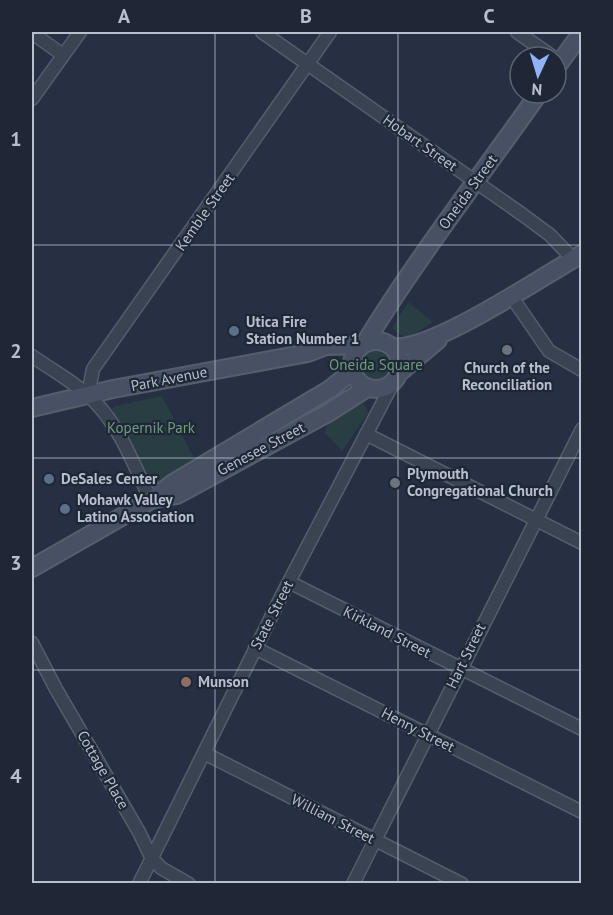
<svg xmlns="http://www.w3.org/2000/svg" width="613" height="915" viewBox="0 0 613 915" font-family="'PT Sans',sans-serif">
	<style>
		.green { fill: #283e43 }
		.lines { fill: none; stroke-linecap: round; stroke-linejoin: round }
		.street-casing { stroke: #555e6c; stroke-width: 15 }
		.secondary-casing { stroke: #555e6c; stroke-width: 20 }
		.street { stroke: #3a4351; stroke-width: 12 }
		.secondary { stroke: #485164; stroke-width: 16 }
		.grid { fill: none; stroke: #b7becc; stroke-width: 1.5; stroke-opacity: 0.55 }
		.service-dot { fill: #5c6f8a; stroke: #1f2737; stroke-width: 2 }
		.worship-dot { fill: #6b7280; stroke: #1f2737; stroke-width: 2 }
		.education-dot { fill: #8d6e63; stroke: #1f2737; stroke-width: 2 }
		.labels { text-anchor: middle; stroke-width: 4.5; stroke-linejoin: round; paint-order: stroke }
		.street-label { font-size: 15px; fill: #b7becc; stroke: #1f2737 }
		.poi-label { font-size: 15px; font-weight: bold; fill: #b7becc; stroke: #1f2737; text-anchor: start }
		.park-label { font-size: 15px; fill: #6e9d7c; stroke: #1f2737 }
		.neatline { fill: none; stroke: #b7becc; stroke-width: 2 }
		.grid-label { font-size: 20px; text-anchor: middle; font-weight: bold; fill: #b7becc }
	</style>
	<rect width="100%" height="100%" fill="#263042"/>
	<path class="green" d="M408 302 433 322 407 339 392 328Z
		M351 365a24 24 0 1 1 48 0a24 24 0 1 1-48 0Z
		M162 396 196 462 157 483 151 479 148 475 112 409 115 406Z
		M357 401H363L368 413 342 451 325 433 328 423Z"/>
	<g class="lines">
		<defs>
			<path id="street" d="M262 32 523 215 550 235 573 259
				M517 32 553 57
				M32 33 63 55
				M32 99 80 32
				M511 296 549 351 582 370
				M32 356C53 371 78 384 96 403 121 429 135 468 151 500
				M88 395 93 369 330 32
				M366 434 582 543
				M289 582 582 729
				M32 643 56 689 139 832 151 857 161 868 189 884
				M255 648 582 812
				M204 753 462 884
				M139 884 281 597 394 381
				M353 884 582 429"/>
			<path id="secondary" d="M556 68 582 32
				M352 365a24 24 0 1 1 48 0a24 24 0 1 1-48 0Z
				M365 343C418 256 481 176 539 93
				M393 347C431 352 543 276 582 254
				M398 374 438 340
				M32 408 113 389 308 353 326 346 361 345
				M155 499 177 495 328 413 367 388
				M32 568 151 500 173 483 330 389 345 377 351 368"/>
		</defs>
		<use href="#street" class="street-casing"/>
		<use href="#secondary" class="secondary-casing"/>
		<use href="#street" class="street"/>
		<use href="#secondary" class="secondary"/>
	</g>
	<path class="grid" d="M215 32V884M398 32V884M32 245H582M32 458H582M32 670H582"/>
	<g class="service-dot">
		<circle cx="234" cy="331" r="6"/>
		<circle cx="49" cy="479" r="6"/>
		<circle cx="65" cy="509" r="6"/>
	</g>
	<g class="worship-dot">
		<circle cx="507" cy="350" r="6"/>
		<circle cx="395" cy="483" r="6"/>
	</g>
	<circle class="education-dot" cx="186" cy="682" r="6"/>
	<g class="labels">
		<g class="street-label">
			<text transform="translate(420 143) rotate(35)" y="5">Hobart Street</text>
			<text transform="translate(468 192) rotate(-54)" y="5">Oneida Street</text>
			<text transform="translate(205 212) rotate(-55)" y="5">Kemble Street</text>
			<text transform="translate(169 379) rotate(-11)" y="5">Park Avenue</text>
			<text transform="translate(261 449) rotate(-28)" y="5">Genesee Street</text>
			<text transform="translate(272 615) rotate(-63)" y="5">State Street</text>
			<text transform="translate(387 632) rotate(27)" y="5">Kirkland Street</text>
			<text transform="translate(466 656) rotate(-64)" y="5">Hart Street</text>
			<text transform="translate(418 730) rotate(27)" y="5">Henry Street</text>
			<text transform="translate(103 770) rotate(60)" y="5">Cottage Place</text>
			<text transform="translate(333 819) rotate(27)" y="5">William Street</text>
		</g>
		<g class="poi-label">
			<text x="246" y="327">Utica Fire<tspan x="246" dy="17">Station Number 1</tspan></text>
			<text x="507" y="373" text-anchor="middle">Church of the<tspan x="507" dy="17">Reconciliation</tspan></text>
			<text x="407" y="479">Plymouth<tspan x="407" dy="17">Congregational Church</tspan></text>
			<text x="61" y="484">DeSales Center</text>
			<text x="77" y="505">Mohawk Valley<tspan x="77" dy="17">Latino Association</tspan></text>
			<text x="198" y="687">Munson</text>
		</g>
		<g class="park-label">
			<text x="376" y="370">Oneida Square</text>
			<text x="151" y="433">Kopernik Park</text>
		</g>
	</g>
	<rect width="613" height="915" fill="none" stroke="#1f2737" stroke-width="66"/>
	<g transform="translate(538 75) rotate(184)"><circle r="28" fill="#1f2737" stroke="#5c6373" stroke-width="1.5"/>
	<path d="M0-4.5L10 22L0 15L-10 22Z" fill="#8fb2f9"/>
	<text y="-9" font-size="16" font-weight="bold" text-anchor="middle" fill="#b7becc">N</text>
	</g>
	<rect x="33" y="33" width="547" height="849" class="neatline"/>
	<g class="grid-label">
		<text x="124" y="23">A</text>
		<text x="306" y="23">B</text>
		<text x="489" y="23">C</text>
		<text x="16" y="146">1</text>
		<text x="16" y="358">2</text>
		<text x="16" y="570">3</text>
		<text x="16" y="783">4</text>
	</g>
</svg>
